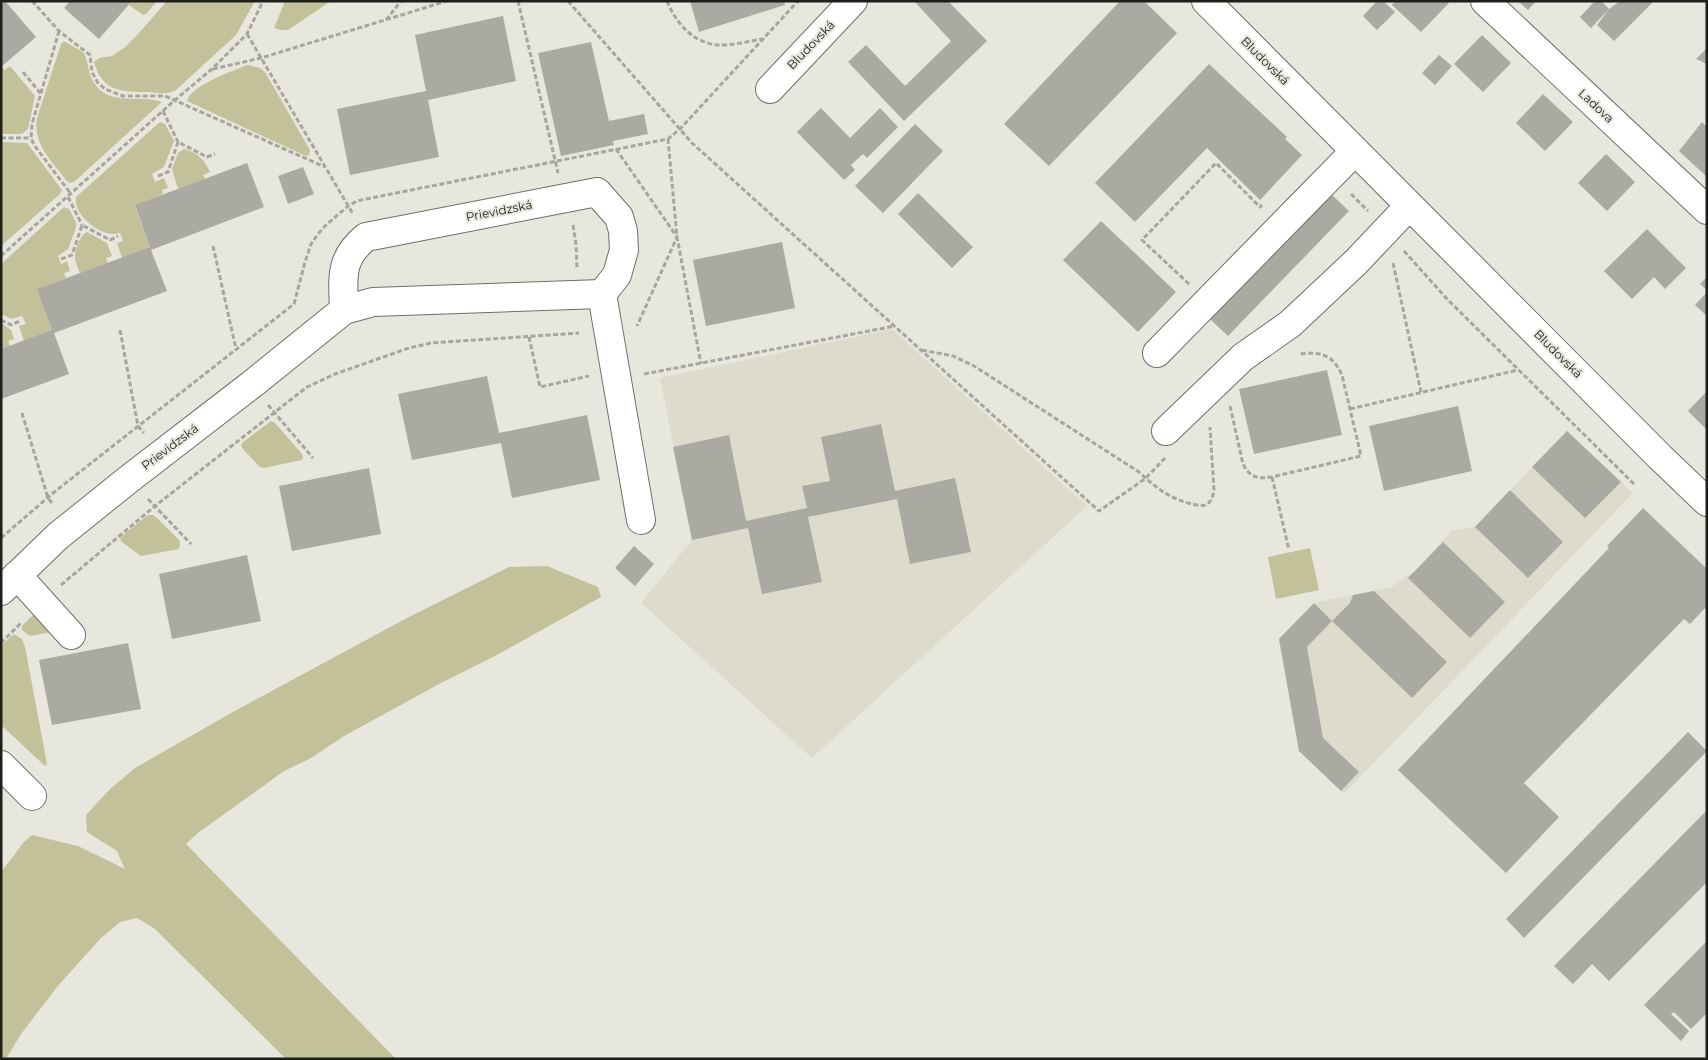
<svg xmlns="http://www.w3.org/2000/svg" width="1708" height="1060" viewBox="0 0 1708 1060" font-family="Montserrat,sans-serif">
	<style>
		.built { fill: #dddccc }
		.green { fill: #c3c19a }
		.building { fill: #aaaaa2 }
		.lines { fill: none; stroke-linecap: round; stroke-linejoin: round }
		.minor-casing { stroke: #6f6f68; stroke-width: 30 }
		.path { stroke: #a6a69f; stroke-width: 3; stroke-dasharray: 5 2.5; stroke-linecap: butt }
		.minor { stroke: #fff; stroke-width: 28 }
		.labels { text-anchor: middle; stroke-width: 4; stroke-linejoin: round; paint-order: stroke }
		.street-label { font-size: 12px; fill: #1e1e1b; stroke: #e7e7de }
	</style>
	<rect width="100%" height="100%" fill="#e7e7de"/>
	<path class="built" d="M892 329 1087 506 812 758 641 603 692 540 660 378Z
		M1567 431 1633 493 1344 794 1299 751 1279 639 1314 603 1391 587 1416 570 1452 530 1475 527Z"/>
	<path class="green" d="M132 1H157L146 14 143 15 129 5Z
		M167 1H255L236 35 176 90C168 95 158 93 149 92 122 92 102 92 94 62L99 58 112 56 124 48 139 33Z
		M285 1H331L288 30H280L274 28Z
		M63 42H66L84 53C89 63 88 74 94 83 110 107 140 94 162 102L74 182 70 183 67 181C51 160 33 145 37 118L61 44Z
		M248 65 260 68 265 72 310 150 309 155 306 156 187 101C190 86 234 70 248 65Z
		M10 66 35 96 28 129 22 134H1V68L2 67 5 70Z
		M160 122 165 124 174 141 164 167 152 174 155 182 164 178 168 188 162 190 163 194 135 206 150 247 122 258 117 243 123 241 120 233C103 239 73 216 76 197Z
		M1 142 27 143 62 190 60 194 1 246Z
		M184 149C197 152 205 160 210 172L203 175 205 179 178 189 172 169 178 153Z
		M64 207 69 209 76 222V228L68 249 58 256 61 264 67 261 70 271 64 273 66 278 38 289 52 330 24 341 19 326 26 324 22 316 12 319 1 314V264Z
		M87 232 107 243 112 256 106 258 108 263 80 273C78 268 75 262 75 257 75 249 80 235 87 232Z
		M1 323 11 330 14 339 8 341 10 346 1 349Z
		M271 421 275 423 302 454 303 457 302 460 264 468 260 467 242 448 241 445 243 442Z
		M148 515H153L156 517 179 540 180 543 179 549 141 556 122 542 120 539 121 537Z
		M1310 548 1319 590 1276 599 1268 557Z
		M547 566 598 587 601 597 495 656 441 683 344 736 311 758 284 771 198 833 186 844 396 1059H286L155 929 137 918 120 922 100 939 57 987 21 1034 6 1059H1V872L24 842 32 835 78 846 125 869 117 851 87 832 86 815 109 790 135 768 231 713 407 618 509 567Z
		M38 610 52 632 30 636 22 630V626Z
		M14 634 22 639 25 647 47 764 45 766 1 725V646Z"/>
	<path class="building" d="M5 1 36 37 1 67V4Z
		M70 1H132L99 39 64 8Z
		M690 1H784L785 5 699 32Z
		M914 1H948L987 41 904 121 848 62 866 45 905 86 951 41Z
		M1120 1H1144L1177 33 1049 166 1004 124Z
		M1377 1H1383L1395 12 1377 30 1363 16Z
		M1395 1H1446L1449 3 1421 32 1392 5Z
		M1518 1H1536L1528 10Z
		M1595 1H1601L1609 9 1591 28 1580 17Z
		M1620 1H1654L1614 41 1597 25 1609 9Z
		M503 16 516 81 428 100 439 157 350 175 337 109 426 91 415 35Z
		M1482 35 1511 63 1483 92 1454 64Z
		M591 42 609 121 644 114 648 134 613 141 614 145 561 156 538 53Z
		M1707 48V64L1696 59Z
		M1439 55 1452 66 1435 85 1422 73Z
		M1209 64 1287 137 1285 139 1302 155 1260 200 1207 148 1135 222 1095 183Z
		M1543 94 1573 122 1545 151 1516 123Z
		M821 108 850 138 880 108 898 127 867 158 863 154 851 165 855 170 844 180 797 132Z
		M1702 122 1707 127V177L1679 151Z
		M915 124 943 151 883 213 855 186Z
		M1606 154 1635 182 1607 211 1578 183Z
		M247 163 264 207 151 250 167 291 54 333 69 374 1 399V349L52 330 37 289 150 247 135 205Z
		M303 167 314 194 288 204 278 176Z
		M918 193 973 247 952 268 898 214Z
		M1331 194 1349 211 1228 336 1210 319Z
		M1101 221 1176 292 1138 332 1063 260Z
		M1647 229 1686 268 1665 289 1654 277 1632 299 1604 271Z
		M782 242 795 308 706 326 693 260Z
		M1707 277V290L1700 284Z
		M1707 292V316L1695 305Z
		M1327 370 1342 435 1254 454 1239 389Z
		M487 376 499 433 587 415 600 480 512 498 501 443 412 460 398 394Z
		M1707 391V430L1688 411Z
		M1458 406 1472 471 1384 491 1369 426Z
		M881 424 895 491 955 478 971 552 910 564 897 499 808 517 822 582 762 594 748 528 692 540 673 447 729 435 746 521 807 508 802 486 830 481 821 437Z
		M1567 431 1621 482 1585 518 1532 467Z
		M369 468 381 534 292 551 279 486Z
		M1510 490 1563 542 1528 578 1475 527Z
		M1643 508 1707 569V606L1690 624 1684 619 1524 783 1559 817 1506 873 1398 770 1609 548 1607 546Z
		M1443 542 1505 602 1470 638 1408 578Z
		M634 546 654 564 635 586 615 568Z
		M247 555 261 621 172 639 159 574Z
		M1374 591 1447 662 1412 698 1332 621 1307 647 1323 738 1359 772 1341 791 1299 751 1279 639 1314 603 1332 621 1350 603 1353 595Z
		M128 643 141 709 52 725 39 660Z
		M1688 732 1707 751 1524 938 1506 919Z
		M1707 810V882L1609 981 1592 964 1573 984 1554 966Z
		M1707 941V1013L1691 1029 1674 1012 1671 1014 1689 1031 1681 1041 1644 1005Z"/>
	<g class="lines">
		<defs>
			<path id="minor" d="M1206 1 1660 457 1707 502
				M1485 1 1707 210
				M770 89 853 1
				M602 294 641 520
				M1157 353 1355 151
				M1166 431 1243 357 1290 324 1356 262 1409 206
				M17 575 71 635
				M1 591 58 536 129 479 251 385 344 310 373 302 602 294 617 275 624 250 623 231 619 217 597 192 366 237C339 259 343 278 344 310
				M1 765 32 796"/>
		</defs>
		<use href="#minor" class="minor-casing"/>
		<path class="path" d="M32 1 59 31 90 55 92 72 98 83 105 89 123 96H165L325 167
			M518 1 558 173
			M568 1 692 143 1099 511 1146 478 1165 458
			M667 1C676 23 692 42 717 45 730 46 750 41 763 39
			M386 20 401 1
			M59 31 32 124 31 138 34 145 71 194
			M247 34 353 214
			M213 69 261 58 447 1
			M23 72 41 94
			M163 111 178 142
			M1 138H31
			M668 139 677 237 701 364
			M616 149 677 237 637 326
			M158 176 168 172 178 142 207 157 215 154
			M1351 194 1368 211
			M68 197 82 225
			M573 225 576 244 577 268
			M213 246 236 349
			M1404 251 1447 299 1634 484
			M1 256 175 100 212 69 247 34 263 1
			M61 259 72 255 82 225 110 240 118 236
			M1393 263 1421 392
			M1189 284 1142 240 1216 163 1260 207 1262 205
			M1 320 11 325 20 321
			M120 330 138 426 144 433
			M529 337 540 387 589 376
			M922 350 953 356 974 366 1139 472C1155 487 1170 499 1192 504 1197 505 1203 507 1207 504 1212 501 1213 495 1214 490L1210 427
			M644 374 895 326
			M268 405 313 458
			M1230 406 1243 464C1250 478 1258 479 1272 477L1361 456 1342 375C1332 353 1320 352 1298 354
			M1350 409 1518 370
			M22 413 48 498 53 504
			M1272 477 1289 550
			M148 499 191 544
			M1 538 53 493 294 304 305 262 311 244 318 234 325 226 348 206 357 201 371 198 668 139 680 129 798 1
			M61 585 155 506 307 387 335 374 409 348 431 343 579 333
			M1 643 22 622"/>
		<use href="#minor" class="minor"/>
	</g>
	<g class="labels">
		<g class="street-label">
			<text transform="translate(811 45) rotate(-46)" y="4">Bludovská</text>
			<text transform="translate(1265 61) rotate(45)" y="4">Bludovská</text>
			<text transform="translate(1596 106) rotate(43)" y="4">Ladova</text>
			<text transform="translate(499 211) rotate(-11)" y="4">Prievidzská</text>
			<text transform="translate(1558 354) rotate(45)" y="4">Bludovská</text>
			<text transform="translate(170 447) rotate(-37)" y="4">Prievidzská</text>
		</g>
	</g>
	<rect width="1708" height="1060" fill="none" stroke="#1e1e1b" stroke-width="5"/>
</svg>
